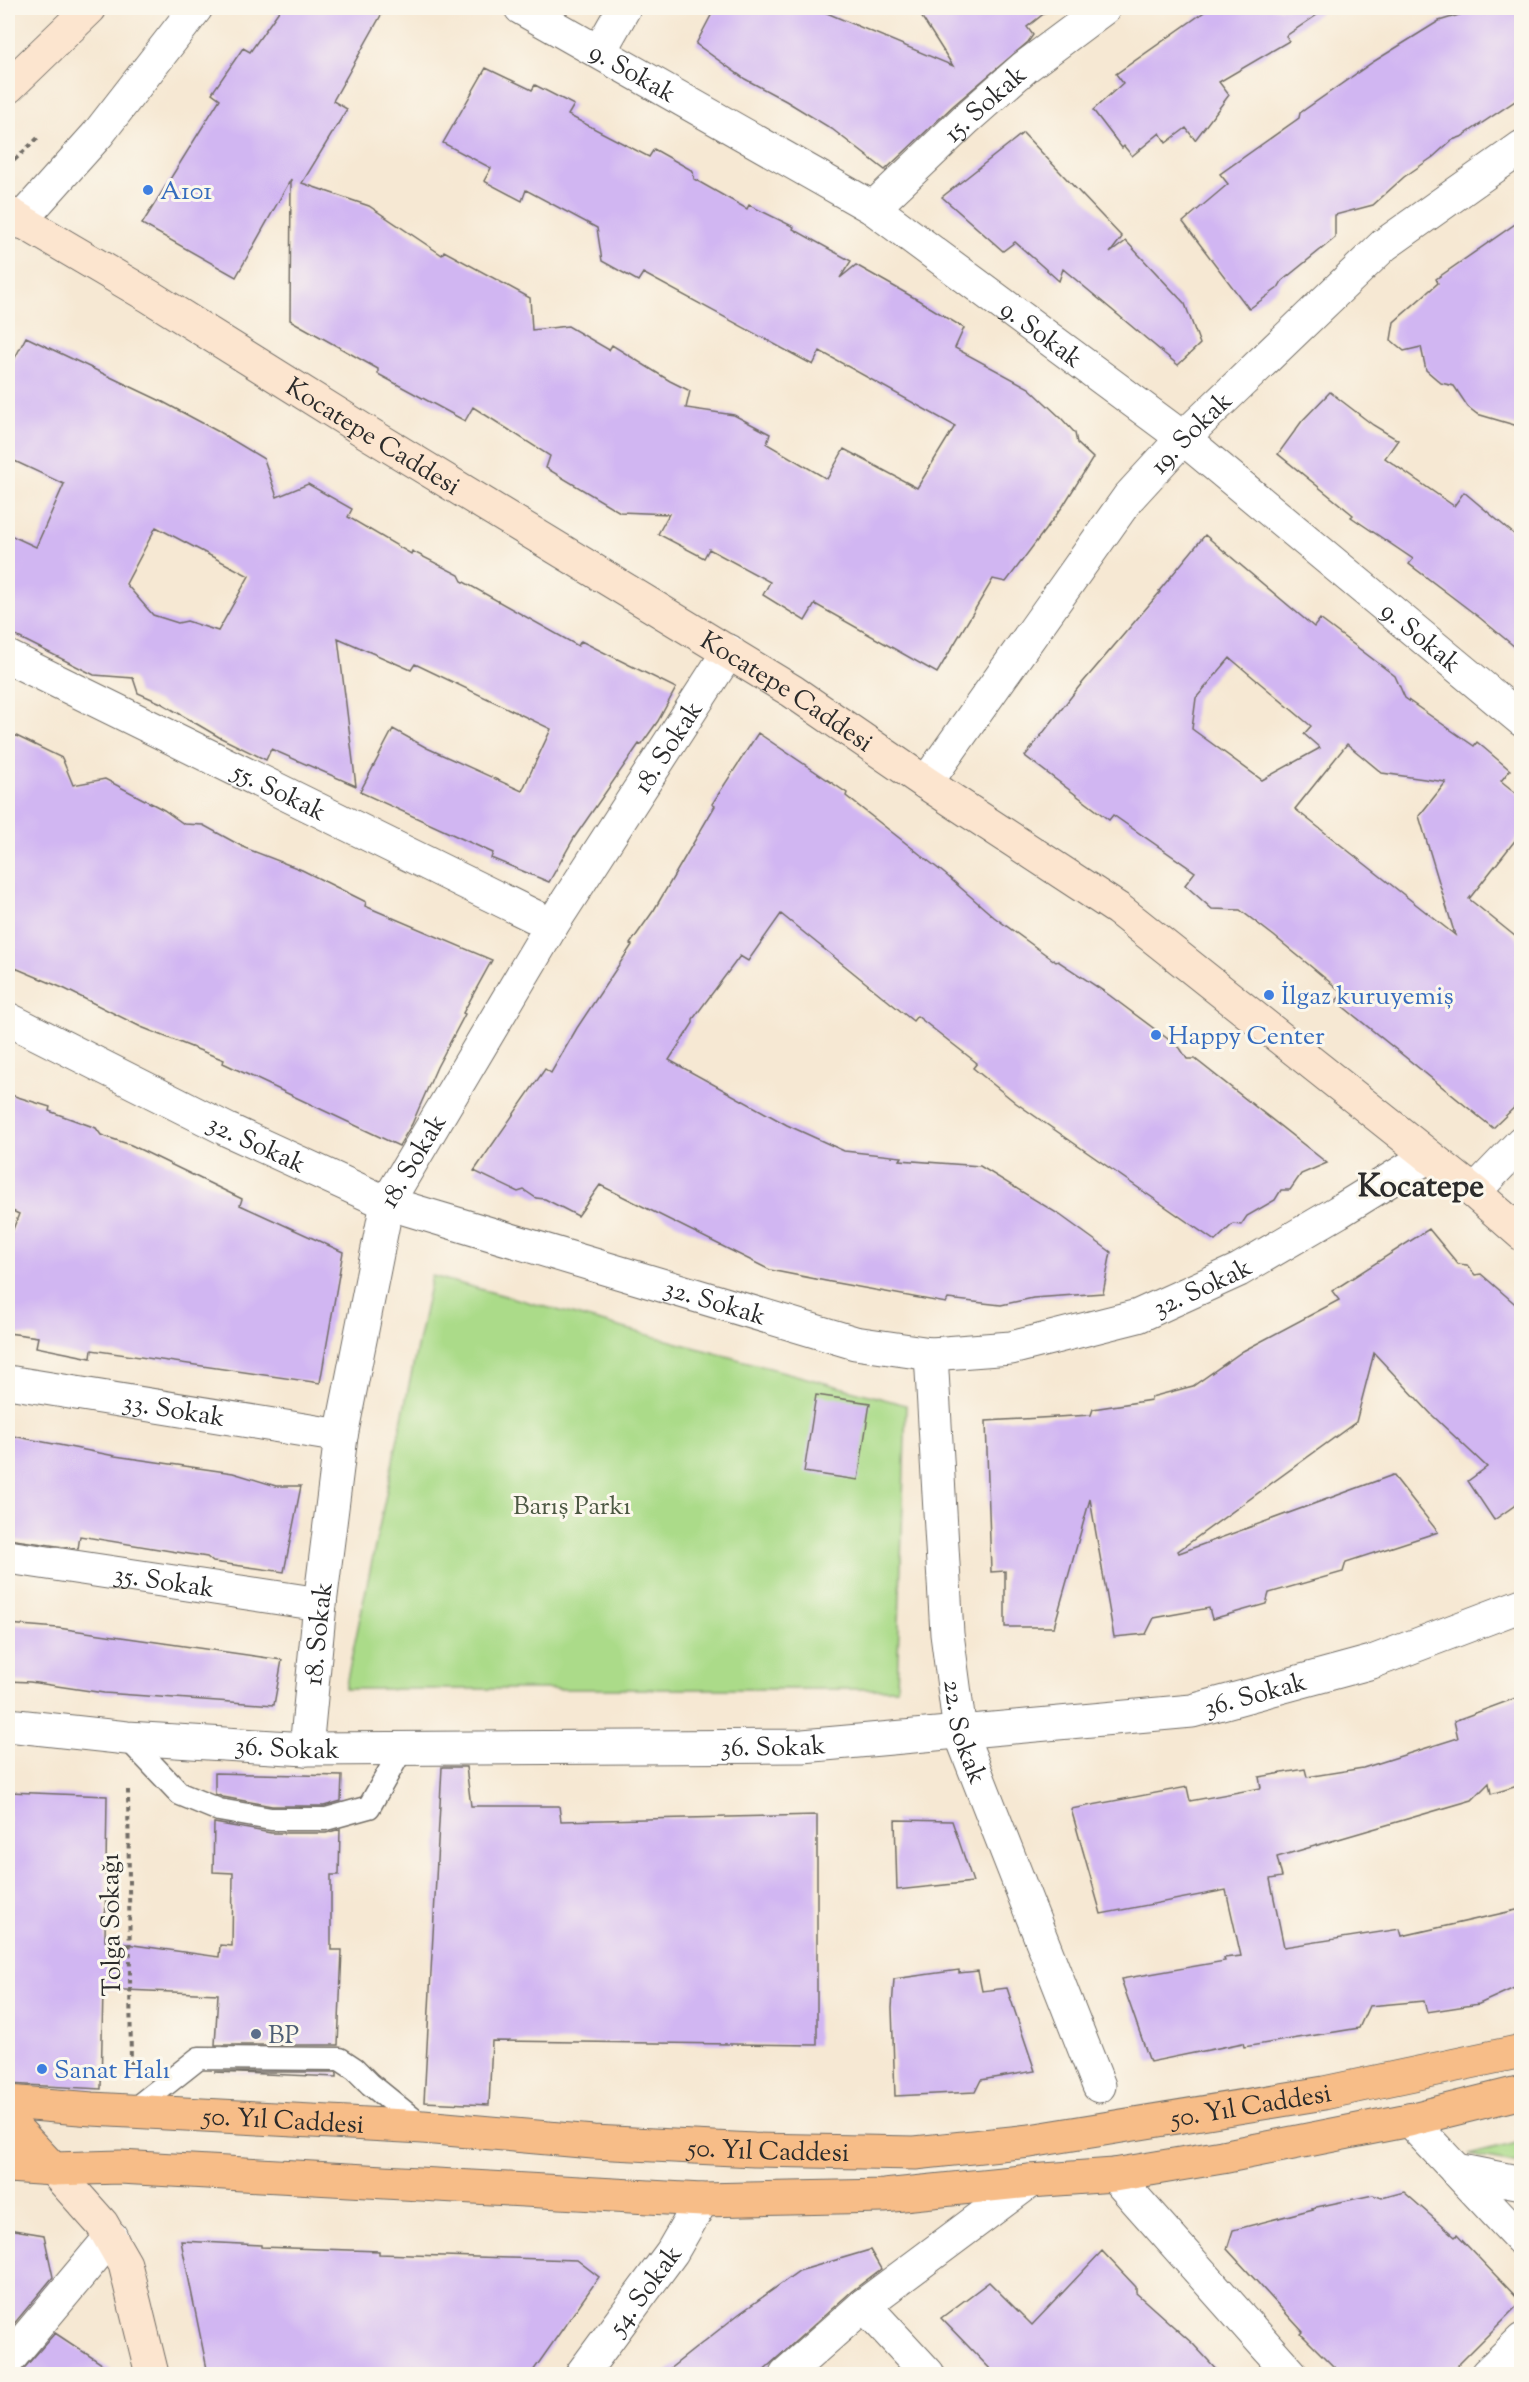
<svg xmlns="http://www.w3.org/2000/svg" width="1529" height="2382" viewBox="0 0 1529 2382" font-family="'Sorts Mill Goudy',serif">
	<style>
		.green { fill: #abdb89; stroke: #6b835a; stroke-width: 1.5 }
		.building { fill: #d1b6f2; fill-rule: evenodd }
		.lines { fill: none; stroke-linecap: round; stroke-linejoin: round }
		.lane-casing { stroke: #726d66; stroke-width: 25 }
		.street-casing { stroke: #726d66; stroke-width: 35 }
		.secondary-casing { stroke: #726d66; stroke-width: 35 }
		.primary-casing { stroke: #726d66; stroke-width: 35 }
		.path { stroke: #726d66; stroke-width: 4; stroke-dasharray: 4.5 4.5; stroke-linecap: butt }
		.lane { stroke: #fff; stroke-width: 22 }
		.street { stroke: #fff; stroke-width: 33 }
		.secondary { stroke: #fce5cf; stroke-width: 33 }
		.primary { stroke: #f7bd88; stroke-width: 33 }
		.shop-dot { fill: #3f7fe0; stroke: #fbf7ec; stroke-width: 2 }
		.service-dot { fill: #5c6f8a; stroke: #fbf7ec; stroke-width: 2 }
		.labels { text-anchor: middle; stroke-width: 6; stroke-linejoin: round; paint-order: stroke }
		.street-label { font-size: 26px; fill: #2b2b2b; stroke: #fbf7ec }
		.shop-label { font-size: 26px; fill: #366cbe; stroke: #fbf7ec; text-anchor: start }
		.park-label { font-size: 26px; fill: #4b5742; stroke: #fbf7ec }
		.service-label { font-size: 26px; fill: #4e5e75; stroke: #fbf7ec; text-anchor: start }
		.district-label { font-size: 32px; font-weight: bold; fill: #2b2b2b; stroke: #fbf7ec }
	</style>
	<rect width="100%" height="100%" fill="#fbf7ec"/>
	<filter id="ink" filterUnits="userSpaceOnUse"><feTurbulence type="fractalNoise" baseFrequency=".0167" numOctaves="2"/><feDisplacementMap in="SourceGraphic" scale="12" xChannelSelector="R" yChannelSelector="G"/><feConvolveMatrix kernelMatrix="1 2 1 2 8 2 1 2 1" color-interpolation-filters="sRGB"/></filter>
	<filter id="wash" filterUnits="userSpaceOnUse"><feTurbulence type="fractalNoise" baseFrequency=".008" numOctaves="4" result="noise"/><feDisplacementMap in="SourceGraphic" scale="24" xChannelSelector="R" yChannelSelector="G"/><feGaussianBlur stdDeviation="1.35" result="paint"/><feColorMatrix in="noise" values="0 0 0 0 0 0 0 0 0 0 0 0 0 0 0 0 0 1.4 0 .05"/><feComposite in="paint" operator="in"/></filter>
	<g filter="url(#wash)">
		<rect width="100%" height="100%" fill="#f6e8d3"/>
		<path class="green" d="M432 1276 906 1405 897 1689H345Z
			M1521 2142V2164L1469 2155Z"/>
		<g id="blocks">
			<path class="building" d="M281 8H385L333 101 347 109 302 183 369 206 442 255 444 251 530 298 532 330 568 326 609 350 612 345 670 381 690 391 686 408 734 415 770 434 767 444 827 479 844 449 917 488 955 426 820 351 813 365 643 273 638 281 602 261 597 228 526 190 522 201 484 181 491 168 443 143 486 68 532 90 535 85 574 105 568 115 649 157 654 149 693 171 694 179 747 209 749 205 794 227 793 229 851 261 840 278 856 265 918 300 964 328 955 348 1029 388 1061 418 1075 433 1077 443 1093 458 1063 506 1006 582 993 579 937 673 815 604 805 621 763 595 770 582 709 549 704 558 658 534 669 514 620 512 546 468 550 456 473 407 465 421 378 374V369L290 320 291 179 236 277 142 224 220 99 212 93 243 48 250 52Z
				M715 8H815L953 66 916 8H1051L1027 27 1033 35 1028 42 954 105 885 170 832 129 786 101 745 79 696 44Z
				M1210 8H1327L1286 36 1289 41 1219 82 1229 95 1195 140 1186 128 1166 143 1160 133 1132 156 1124 146 1122 148 1093 110 1123 83 1116 74Z
				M1482 8H1521V97L1461 137 1452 140 1433 157 1404 177 1373 205 1335 215V238L1282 281 1278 288 1249 309 1183 222 1228 184 1220 174 1299 118 1300 113 1373 62 1439 21Z
				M1023 133 1122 237 1110 253 1126 241 1185 304 1200 344 1178 365 1063 269 1059 281 1015 242 1003 251 942 197Z
				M1521 220V427L1477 414 1468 407 1454 386 1441 383 1426 370 1421 347 1404 351 1391 340 1394 322 1438 283 1436 279Z
				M26 337 163 402 219 432 264 459 277 497 308 484 352 509 348 517 411 554 412 551 459 575 462 581 578 646 581 641 676 688 658 721 641 745 639 744 574 838 549 882 491 858 493 853 360 792 393 729 427 748 522 791 551 729 415 664 411 670 338 638 356 786 271 749 266 760 219 737 161 703 138 693 133 678 94 675 8 632V534L36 547 64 484 8 458V371ZM156 527 249 576 218 631 187 621 178 623 153 615 126 584Z
				M1330 392 1373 425 1398 440 1385 458 1454 506 1464 492 1521 540V652L1480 618 1409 564 1413 559 1351 517 1353 515 1278 454 1302 421Z
				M1205 535 1314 627 1320 619 1395 676 1405 698 1474 746 1477 742 1510 770 1501 781 1521 797V833L1469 899 1521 941V1101L1493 1128 1336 1001 1343 993 1274 936 1240 910 1212 909 1185 885 1195 872 1113 815 1109 820 1025 756 1078 688 1160 592 1159 591ZM1230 658 1311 726 1304 734 1320 748 1262 780 1192 729 1196 698ZM1347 744 1382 773 1446 782 1419 816 1455 935 1295 809Z
				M8 732 62 758 73 785 105 779 164 810 184 824 203 825 245 848 302 870 366 902 365 906 492 960 463 1013 465 1014 437 1067 412 1124 399 1146 223 1063 224 1060 141 1027 65 989 8 965Z
				M758 733 847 793 846 796 945 874 994 917 1056 962 1058 961 1105 992 1180 1048 1187 1059H1195L1327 1163 1301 1174 1290 1190H1281L1275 1200 1247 1216 1241 1225 1233 1224 1215 1241 1016 1103 973 1068 977 1063 917 1016 913 1021 781 914 748 961 740 956 693 1019V1023L669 1060 787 1125 844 1151 902 1157 900 1160 980 1166 1060 1215 1111 1252 1103 1293 1033 1298 1001 1305 948 1299 946 1303 831 1282 770 1270 600 1185 578 1216 545 1199 536 1198 524 1190 518 1192 474 1171 545 1069 551 1073 577 1028 632 945 630 944 654 910 715 806 712 804Z
				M8 1094 50 1107 49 1111 96 1128 101 1135 131 1145 242 1199 240 1205 343 1252 320 1383 92 1350 91 1358 36 1347 38 1337 8 1333V1242L19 1214 8 1209Z
				M1429 1229 1458 1264 1467 1265 1475 1275 1481 1274 1521 1309V1501L1494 1520 1468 1481 1487 1467 1433 1416 1374 1353 1356 1422 1178 1551 1179 1553 1393 1475 1438 1532 1346 1562 1343 1572 1269 1593 1266 1604 1212 1619 1209 1608 1154 1618 1146 1634 1114 1637 1090 1499 1054 1627H1005V1571L991 1572 986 1421 1091 1415 1093 1409 1151 1400V1397L1193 1386 1243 1351 1339 1300 1332 1291Z
				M816 1395 870 1403 858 1480 804 1472Z
				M8 1435 115 1456 233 1473 276 1486H301L284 1572 213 1562 207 1557 80 1536 78 1549 8 1539Z
				M8 1624 58 1628 282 1660 274 1705 104 1693 30 1682 8 1681Z
				M1521 1696V1785L1491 1794 1489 1783 1472 1800 1277 1857 1282 1877 1270 1879 1284 1947 1400 1929 1402 1936 1521 1909V1985L1479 2004 1427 2012 1424 2001 1369 2006 1359 2028 1244 2047 1243 2043 1150 2062 1121 1979 1225 1961 1224 1958 1241 1956 1226 1890 1101 1914 1071 1809 1187 1787 1190 1801 1261 1788 1259 1777 1305 1769 1307 1777 1363 1768 1458 1738 1454 1721Z
				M442 1767H466L471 1806H559L561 1821 817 1815V2045L492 2041 489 2105 424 2102Z
				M215 1773 342 1776 341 1801 324 1806H272L223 1797 215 1794Z
				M9 1792 107 1796 105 1941 219 1957 220 1945 232 1946 233 1873 213 1872 214 1823 271 1833H326L340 1829 339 1875H331V1950H342L338 2045H215L218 1994 103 1989 101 2089 8 2084Z
				M895 1820 952 1821 973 1882 897 1890Z
				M959 1970V1973L978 1971 982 1991 1007 1988 1035 2071 981 2080 975 2092 895 2096 892 2008 894 1979Z
				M214 2072H336L337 2073V2077Z
				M1404 2192 1455 2237 1457 2235 1521 2302 1449 2374H1341L1301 2334 1303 2332 1227 2249 1233 2230 1313 2209 1312 2208 1373 2195 1382 2198Z
				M8 2229 44 2235 53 2277 8 2331Z
				M181 2241 261 2245V2247L379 2251V2254L577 2260 599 2277 531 2374H208Z
				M870 2250 881 2269 852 2291 759 2374H663L739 2314 799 2271Z
				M1102 2251 1136 2287V2293L1193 2344 1221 2374H995L941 2318 989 2282 1032 2325Z
				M55 2333 117 2374H19Z"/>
		</g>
	</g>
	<g filter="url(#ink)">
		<use href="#blocks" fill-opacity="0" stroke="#726d66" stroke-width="1.5"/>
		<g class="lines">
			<defs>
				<path id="lane" d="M127 1738 180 1794 219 1810 271 1819H326L369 1807 402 1749
					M132 2111 199 2058 340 2059 355 2069 370 2084 423 2127"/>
				<g id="street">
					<path id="s1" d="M521 8 873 208 1183 438 1522 720"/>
					<path d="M599 52 624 8"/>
					<path id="s2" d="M873 208 966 119 1025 67 1104 8"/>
					<path d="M19 222 98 134 196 8"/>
					<path id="s3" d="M8 657 552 925"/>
					<path id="s4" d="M926 783 1128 498 1183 438 1384 245 1522 147"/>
					<path id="s5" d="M8 1019 228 1130 387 1203 855 1343 931 1354 1011 1348 1138 1316 1239 1270 1338 1212 1427 1157"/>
					<path d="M1474 1192 1522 1142"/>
					<path id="s6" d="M931 1354 947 1634 960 1732 1099 2086"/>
					<path id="s7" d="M8 1382 341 1436"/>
					<path id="s8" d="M8 1557 320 1604"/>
					<path id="s9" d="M8 1725 127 1738 306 1749 803 1746 1192 1711 1372 1662 1522 1605"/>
					<path id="s10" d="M306 1749 320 1604 341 1436 387 1203 552 925 729 651"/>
					<path d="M1409 2120 1522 2240"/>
					<path d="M1456 2170 1522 2183"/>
					<path d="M1114 2175 1291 2374"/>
					<path d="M864 2305 928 2374"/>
					<path d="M8 2360 111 2237"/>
					<path id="s11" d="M582 2374 672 2252 702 2200"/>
					<path d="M786 2374 864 2305 1030 2181"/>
					<path d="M1487 2374 1522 2340"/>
				</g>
				<g id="secondary">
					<path d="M8 87 90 8"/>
					<path id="s12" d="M8 213 149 296 363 430 792 691 926 783 1118 909 1474 1192 1522 1234"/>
					<path d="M53 2169 102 2224 125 2264 152 2374"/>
				</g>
				<g id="primary">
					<path id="s13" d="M8 2102 92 2109 423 2127 593 2142 754 2150 915 2153 1030 2141 1324 2093 1522 2051"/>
					<path d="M8 2121 53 2169"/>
					<path d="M8 2166 53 2169 120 2167 702 2200 884 2196 1030 2181 1114 2175 1222 2157 1409 2120 1522 2092"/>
				</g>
			</defs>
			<use href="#lane" class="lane-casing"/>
			<use href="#street" class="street-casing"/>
			<use href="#secondary" class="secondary-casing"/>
			<use href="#primary" class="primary-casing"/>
			<path class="path" d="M8 166 39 137
				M128 1790 131 2068"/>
			<use href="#lane" class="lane"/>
			<use href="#street" class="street"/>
			<use href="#secondary" class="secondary"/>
			<use href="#primary" class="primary"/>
		</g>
	</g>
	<g class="shop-dot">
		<circle cx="148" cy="190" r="6"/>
		<circle cx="1269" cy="995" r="6"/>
		<circle cx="1156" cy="1035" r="6"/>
		<circle cx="42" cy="2069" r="6"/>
	</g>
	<circle class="service-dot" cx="256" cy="2034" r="6"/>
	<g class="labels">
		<g class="street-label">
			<text dy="9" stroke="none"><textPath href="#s1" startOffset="129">9. Sokak</textPath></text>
			<text dy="9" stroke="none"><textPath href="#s2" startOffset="153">15. Sokak</textPath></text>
			<text dy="9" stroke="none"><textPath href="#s1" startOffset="615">9. Sokak</textPath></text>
			<text dy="9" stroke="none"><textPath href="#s4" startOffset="440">19. Sokak</textPath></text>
			<text dy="9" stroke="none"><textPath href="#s12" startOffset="428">Kocatepe Caddesi</textPath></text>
			<text dy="9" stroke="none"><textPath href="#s1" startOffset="1101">9. Sokak</textPath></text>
			<text dy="9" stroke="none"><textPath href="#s12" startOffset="914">Kocatepe Caddesi</textPath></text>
			<text dy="9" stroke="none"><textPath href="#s10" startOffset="1088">18. Sokak</textPath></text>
			<text dy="9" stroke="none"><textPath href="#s3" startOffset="303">55. Sokak</textPath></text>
			<text dy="9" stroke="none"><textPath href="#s5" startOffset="278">32. Sokak</textPath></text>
			<text dy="9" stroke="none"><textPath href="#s10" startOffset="602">18. Sokak</textPath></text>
			<text dy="9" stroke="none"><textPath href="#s5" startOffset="1268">32. Sokak</textPath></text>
			<text dy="9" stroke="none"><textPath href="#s5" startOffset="764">32. Sokak</textPath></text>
			<text dy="9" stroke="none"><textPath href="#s7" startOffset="168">33. Sokak</textPath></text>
			<text dy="9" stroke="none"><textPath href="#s8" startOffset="158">35. Sokak</textPath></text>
			<text dy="9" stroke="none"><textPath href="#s10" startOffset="116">18. Sokak</textPath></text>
			<text dy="9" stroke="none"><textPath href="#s9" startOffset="1252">36. Sokak</textPath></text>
			<text dy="9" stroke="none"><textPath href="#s6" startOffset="380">22. Sokak</textPath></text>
			<text dy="9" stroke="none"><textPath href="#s9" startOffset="766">36. Sokak</textPath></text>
			<text dy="9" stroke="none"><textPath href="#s9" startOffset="280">36. Sokak</textPath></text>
			<text transform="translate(110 1925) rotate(-91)" y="9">Tolga Sokağı</text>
			<text dy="9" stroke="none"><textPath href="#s13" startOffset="1248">50. Yıl Caddesi</textPath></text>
			<text dy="9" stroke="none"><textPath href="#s13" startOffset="276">50. Yıl Caddesi</textPath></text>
			<text dy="9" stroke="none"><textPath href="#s13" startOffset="762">50. Yıl Caddesi</textPath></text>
			<text dy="9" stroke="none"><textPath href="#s11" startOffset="105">54. Sokak</textPath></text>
		</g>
		<g class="shop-label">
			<text x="160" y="199">A101</text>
			<text x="1281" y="1004">İlgaz kuruyemiş</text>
			<text x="1168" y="1044">Happy Center</text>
			<text x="54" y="2078">Sanat Halı</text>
		</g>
		<g class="park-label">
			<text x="572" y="1514">Barış Parkı</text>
		</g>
		<g class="service-label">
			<text x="268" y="2043">BP</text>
		</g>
		<g class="district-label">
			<text x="1421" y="1196">Kocatepe</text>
		</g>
	</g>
	<rect width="1529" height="2382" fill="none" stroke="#fbf7ec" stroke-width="30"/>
</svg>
